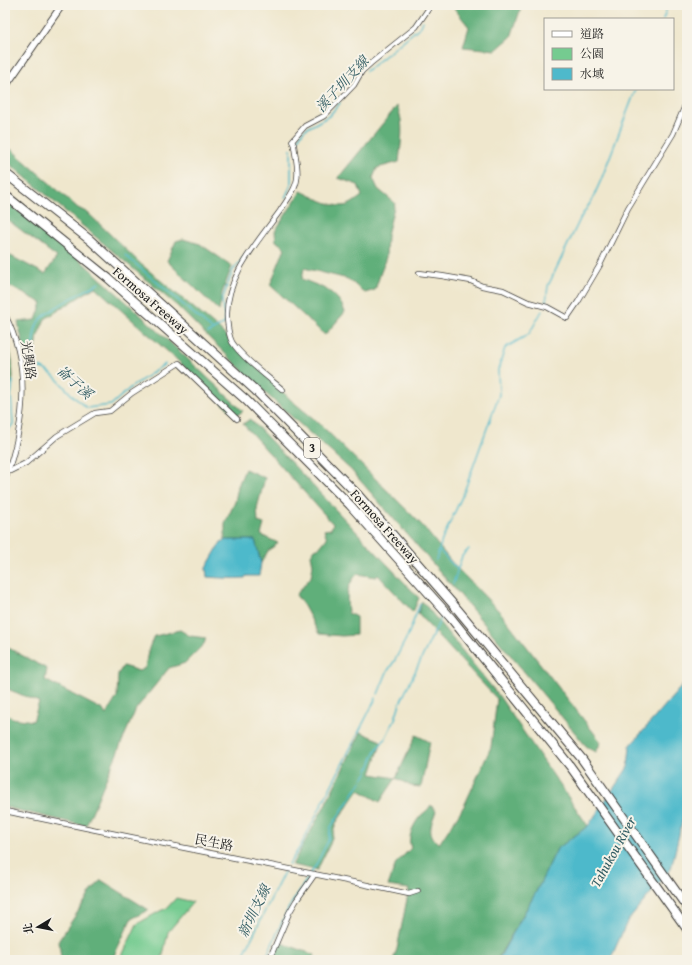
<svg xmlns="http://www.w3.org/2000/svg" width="692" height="965" viewBox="0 0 692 965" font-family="'Gentium Book Plus','Noto Serif TC',serif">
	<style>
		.green { fill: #75cb90; stroke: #487456 }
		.forest { fill: #60af7a; stroke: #3e664b }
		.water { fill: #4eb9cb; stroke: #356a74 }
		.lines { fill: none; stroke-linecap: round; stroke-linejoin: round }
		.stream { stroke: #4eb9cb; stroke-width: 1.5 }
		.minor-casing { stroke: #3c3a37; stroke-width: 6 }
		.tertiary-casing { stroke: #3c3a37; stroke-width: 8 }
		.motorway-casing { stroke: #3c3a37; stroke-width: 10 }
		.minor { stroke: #fff; stroke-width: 4.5 }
		.tertiary { stroke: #fff; stroke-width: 6 }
		.motorway { stroke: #fff; stroke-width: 8 }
		.labels { text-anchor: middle; stroke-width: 4; stroke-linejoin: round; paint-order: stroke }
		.shield { fill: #f7f3e8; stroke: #5e5c59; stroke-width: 1 }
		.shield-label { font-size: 12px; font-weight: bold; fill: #1c1c1c }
		.street-label { font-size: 13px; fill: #1c1c1c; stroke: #f7f3e8 }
		.water-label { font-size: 14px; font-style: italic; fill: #305b62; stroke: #f7f3e8 }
	</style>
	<rect width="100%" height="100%" fill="#f7f3e8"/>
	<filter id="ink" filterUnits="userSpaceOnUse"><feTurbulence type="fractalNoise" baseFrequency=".025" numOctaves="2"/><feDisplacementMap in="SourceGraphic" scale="8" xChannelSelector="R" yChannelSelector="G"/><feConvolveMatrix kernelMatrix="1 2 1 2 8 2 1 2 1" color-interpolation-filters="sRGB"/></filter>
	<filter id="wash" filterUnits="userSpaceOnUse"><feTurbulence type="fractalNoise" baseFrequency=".012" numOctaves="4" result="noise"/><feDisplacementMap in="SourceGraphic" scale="16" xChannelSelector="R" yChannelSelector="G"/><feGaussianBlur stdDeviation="0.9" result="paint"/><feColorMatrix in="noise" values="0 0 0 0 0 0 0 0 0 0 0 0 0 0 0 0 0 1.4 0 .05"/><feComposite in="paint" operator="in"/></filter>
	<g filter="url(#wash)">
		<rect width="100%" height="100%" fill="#efe7cd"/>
		<path class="green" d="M176 898 193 902 168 932 162 960H120L137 924 160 911 167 908Z"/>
		<path class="forest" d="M454 5H522L511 37 496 50 463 47 469 27 454 8Z
			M397 106C405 124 401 142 399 162L377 168 373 178 378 189 395 203 387 235 386 257 375 290 365 293 348 279 304 268 302 279C322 288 337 290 345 312L325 335 270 285 285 248 276 241 275 231 301 191C312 196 330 206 342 206 350 206 356 200 362 196L358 185 338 178Z
			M5 144 78 208 88 213 142 265 219 329 292 401 319 423 421 524 454 565 500 612 601 742 596 752 586 746 461 596 351 470 262 390 176 305 5 160Z
			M5 200 79 259 157 330 243 411 236 416 176 359 95 287 45 319 38 335 34 363 28 366 18 322 36 320 42 303 5 284V253L45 274 57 257 5 218Z
			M183 239 200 244 232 266 222 293 219 311 167 261 176 241Z
			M8 342 12 360 13 378 8 391 5 387V346Z
			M250 419 419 598 413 612 378 575 376 577 357 574C345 588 347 596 348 613L356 617V635L342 636 319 634 304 606 296 595 311 577 313 565 311 555 315 549 320 547 327 538 324 530 331 529 333 524 243 424Z
			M245 469 265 478 257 508 258 522 264 524 261 535 278 543 268 551 261 563 255 540H225V523L235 502 238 486Z
			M422 601 499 696 588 826 557 849 536 892 497 960H393L397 949 409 889 388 886 396 863 411 848C407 840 412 827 418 819 421 814 428 811 431 805L436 811C431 825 426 833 439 844L464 806 491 747 497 699 418 614Z
			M180 630 190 636 206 638 204 644 185 663 169 668 136 709 86 826 5 807V713L12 718 33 721 39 702 5 688V646L47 669 45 680 103 710 106 715 117 697 118 674 123 666 139 671 145 668C147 657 148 646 155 636Z
			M361 732 381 741V744L371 774 396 778 416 735 430 742 421 787 411 786 396 778 380 802 359 790 336 823 330 844 317 870 292 865 324 807Z
			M101 880 149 910 131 919 112 960H61L59 940 91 892Z
			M279 942 315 955 312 960H271Z"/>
		<path class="water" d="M225 540H255L261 563 259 576H246L245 578C232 579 220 578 207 577L206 568 221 542Z
			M687 680V801L671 869 627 922 610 960H498L536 892 557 849 588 826 628 767 630 746Z"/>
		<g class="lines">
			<path class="stream" d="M663 19 668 5
				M366 71 385 56 421 26 423 21
				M297 141 304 130 329 116 340 103
				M285 198 291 185V149
				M125 255 213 330
				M546 302 548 286 581 217 592 200 601 180 636 89
				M208 333 225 323 222 300 233 270 246 255
				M31 366C33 355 32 330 39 321 48 309 85 291 99 283
				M27 367C48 363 59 382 73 396 77 400 82 404 87 408L111 405 130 388 165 364
				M5 434 13 424 11 396 13 381
				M439 550 457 569
				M436 560 442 540 464 492 499 395 498 370 505 348 529 334 542 311
				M453 584 462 556 469 549
				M378 694 387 672 395 660 408 635 420 604
				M289 864 300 847 376 698
				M241 960 285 870
				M265 960 288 909 316 865 328 841 331 827 367 773 376 750 385 739 395 719 400 703 443 614"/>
		</g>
	</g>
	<g filter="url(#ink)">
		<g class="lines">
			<defs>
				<path id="minor" d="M419 273 442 276 471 281 482 286 503 290 528 302 547 307 567 318 578 302 600 265 628 208 673 134 687 101
					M5 315C32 367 24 427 5 480
					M283 390C268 377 242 358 232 342 228 334 228 327 227 318 225 277 257 243 280 211 286 201 296 190 297 179 299 168 295 156 294 145L292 141 305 126 324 116 354 85 362 71 371 63 416 27 431 5
					M8 472 26 463 57 436 95 413 110 411 132 393 179 363 237 419
					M5 811C140 840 275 865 409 894L418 891
					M269 960 289 913 296 901 315 874"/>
				<path id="tertiary" d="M5 87 62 5"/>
				<path id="motorway" d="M5 173 90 240 255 390 359 496 458 610 582 759 687 907
					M5 195 108 278 246 400 350 505 451 618 570 766 687 929"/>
			</defs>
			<use href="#minor" class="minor-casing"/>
			<use href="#tertiary" class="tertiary-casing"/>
			<use href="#motorway" class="motorway-casing"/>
			<use href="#minor" class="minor"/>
			<use href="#tertiary" class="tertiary"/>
			<use href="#motorway" class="motorway"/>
		</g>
	</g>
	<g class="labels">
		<rect class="shield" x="304" y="438" width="16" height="20" rx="3"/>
		<g class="shield-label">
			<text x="312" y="452">3</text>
		</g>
		<g class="street-label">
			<text transform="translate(151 300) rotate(41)" y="5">Formosa Freeway</text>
			<text transform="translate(29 360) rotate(82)" y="5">光興路</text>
			<text transform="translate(385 526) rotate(48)" y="5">Formosa Freeway</text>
			<text transform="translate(214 842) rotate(11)" y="5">民生路</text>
		</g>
		<g class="water-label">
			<text transform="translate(342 84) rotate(-47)" y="5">溪子圳支線</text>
			<text transform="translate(75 382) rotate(42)" y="5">崙子溪</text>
			<text transform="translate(613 852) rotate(-61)" y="5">Tahukou River</text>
			<text transform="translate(254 911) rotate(-64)" y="5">新圳支線</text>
		</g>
	</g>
	<rect width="692" height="965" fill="none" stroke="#f7f3e8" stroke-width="20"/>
	<rect x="544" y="18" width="130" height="72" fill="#f7f3e8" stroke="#9f9d96"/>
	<rect x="552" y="31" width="20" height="6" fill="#ffffff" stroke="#9f9d96"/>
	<text x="580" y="38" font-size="12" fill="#1c1c1c">道路</text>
	<rect x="552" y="48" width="20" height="12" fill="#75cb90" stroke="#9f9d96"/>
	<text x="580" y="58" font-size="12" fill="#1c1c1c">公園</text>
	<rect x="552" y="68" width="20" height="12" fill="#4eb9cb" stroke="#9f9d96"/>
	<text x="580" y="78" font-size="12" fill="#1c1c1c">水域</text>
	<g transform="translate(38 927) rotate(260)" stroke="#f7f3e8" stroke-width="3" paint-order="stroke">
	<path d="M0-3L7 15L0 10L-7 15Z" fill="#1c1c1c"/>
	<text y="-6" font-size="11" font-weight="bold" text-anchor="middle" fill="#1c1c1c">北</text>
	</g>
</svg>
